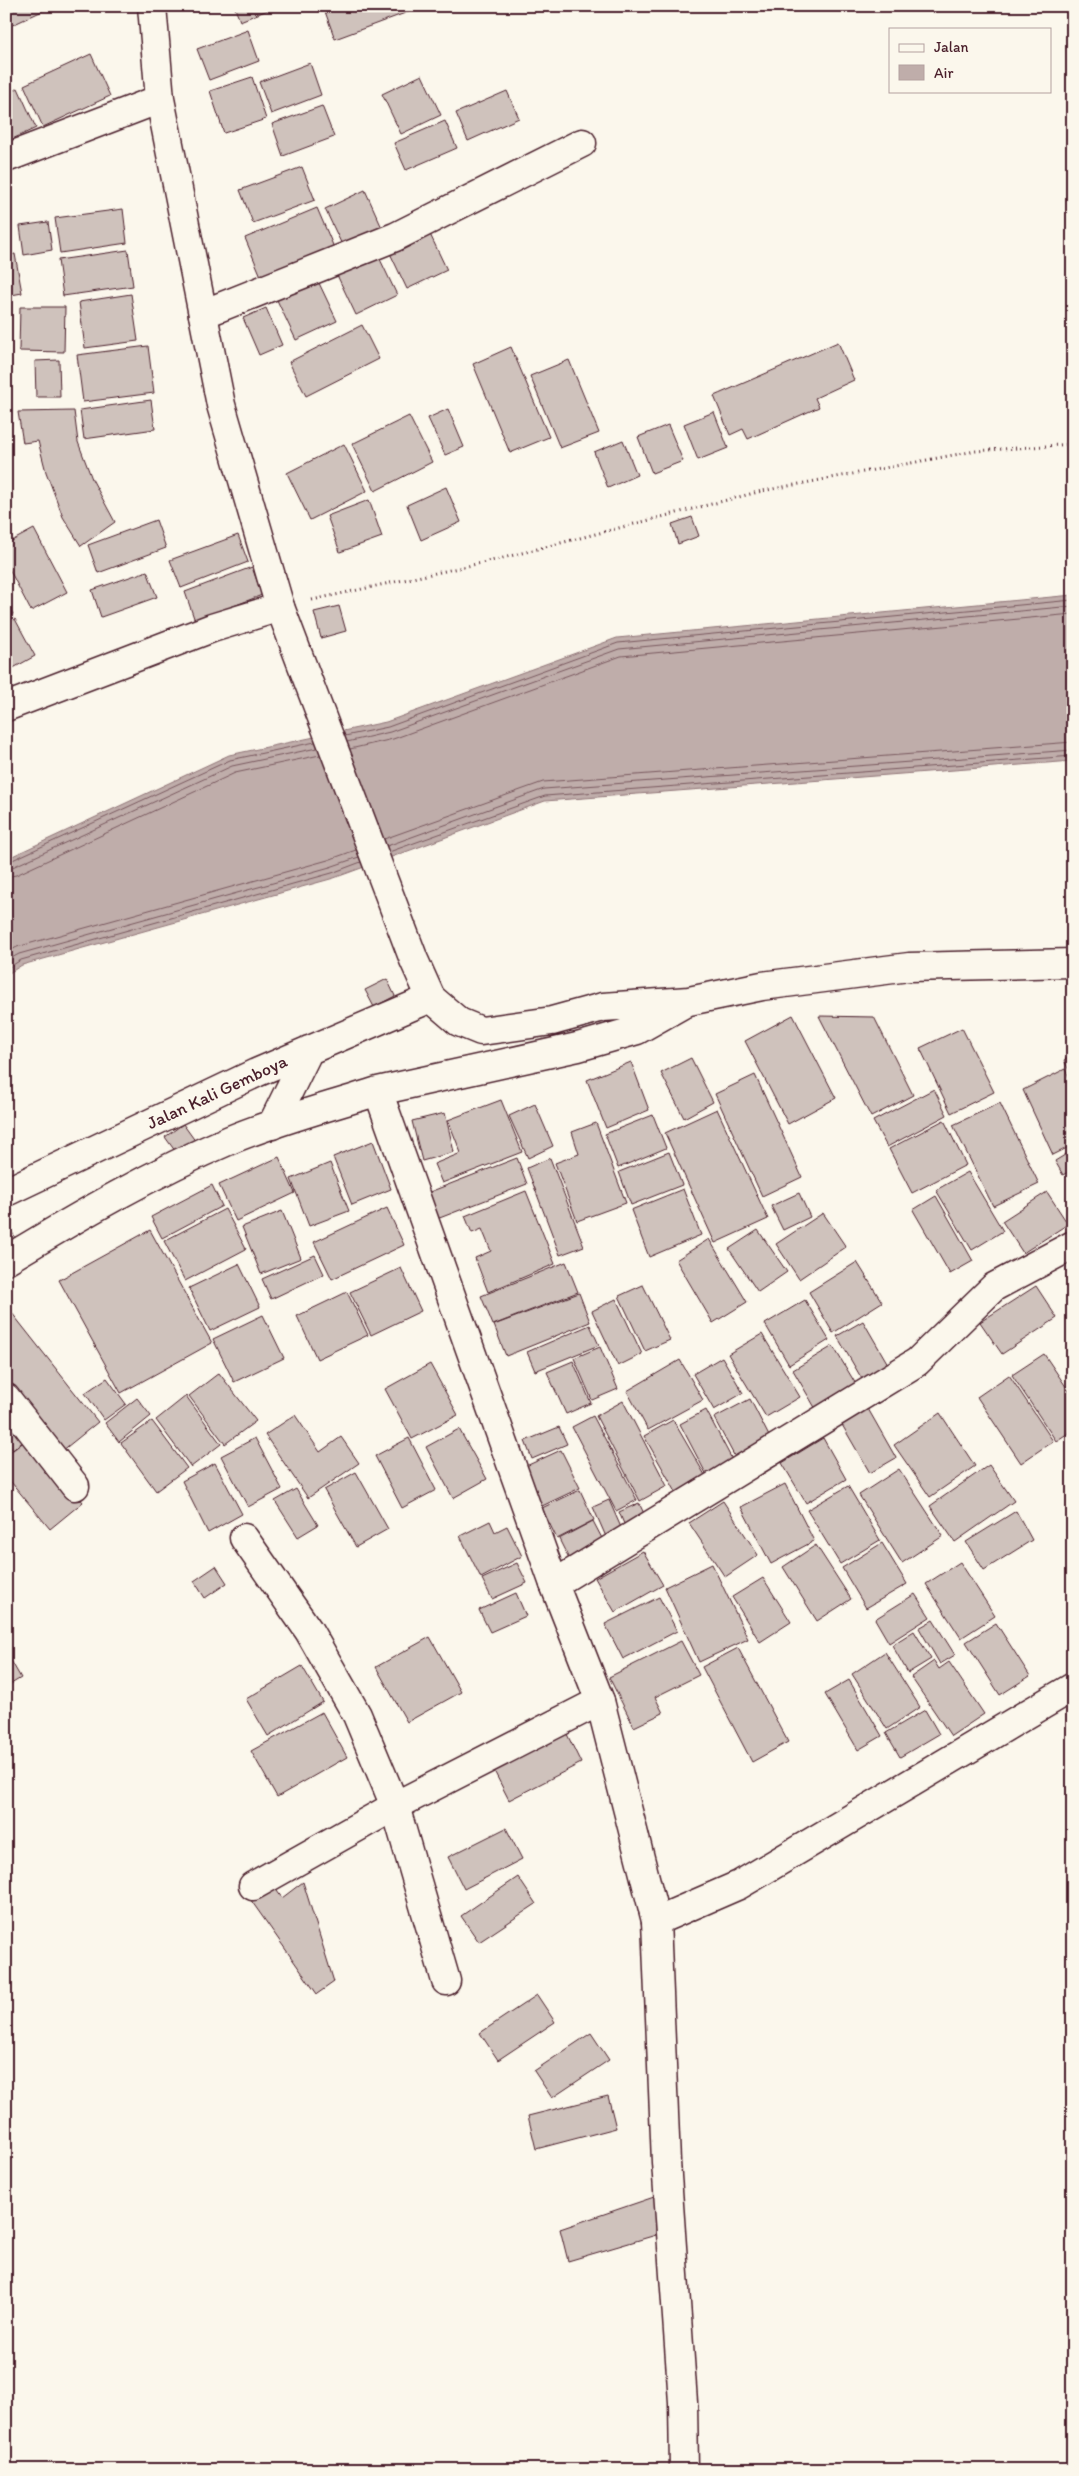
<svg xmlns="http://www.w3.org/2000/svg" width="1079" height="2476" viewBox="0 0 1079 2476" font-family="Itim,sans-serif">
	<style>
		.water { fill: #bfadaa; stroke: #907477 }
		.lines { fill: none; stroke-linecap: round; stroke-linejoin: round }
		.shore { stroke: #79585e; stroke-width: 1 }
		.building { fill: #cfc2bc; stroke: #4a1f2b }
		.street-casing { stroke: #4a1f2b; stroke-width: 31 }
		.secondary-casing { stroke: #4a1f2b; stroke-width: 31 }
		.path { stroke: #4a1f2b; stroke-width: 3; stroke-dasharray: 1 4; stroke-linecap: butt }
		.street { stroke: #fbf7ec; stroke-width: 28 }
		.secondary { stroke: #fbf7ec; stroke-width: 28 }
		.labels { text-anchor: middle; stroke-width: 5; stroke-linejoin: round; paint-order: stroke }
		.street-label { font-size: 18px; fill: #4a1f2b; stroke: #fbf7ec }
	</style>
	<rect width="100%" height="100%" fill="#fbf7ec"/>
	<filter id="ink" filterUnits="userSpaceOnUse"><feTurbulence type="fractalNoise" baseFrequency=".02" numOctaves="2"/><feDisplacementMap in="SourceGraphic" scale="10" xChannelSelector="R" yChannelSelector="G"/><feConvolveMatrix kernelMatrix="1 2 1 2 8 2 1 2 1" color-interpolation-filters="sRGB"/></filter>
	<g filter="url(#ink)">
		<path class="water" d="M1073 595V761L545 801 334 878 22 965 6 975V859L229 755 386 722 617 638Z"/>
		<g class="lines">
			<path class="shore" d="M345 736 388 727 618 643 1073 600
				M347 742 390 732 619 649 1073 606
				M350 749 393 739 621 656 1073 614
				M384 839 543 782 1073 742
				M387 846 544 789 1073 750
				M389 852 545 796 1073 756
				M6 863 230 760 315 742
				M6 870 232 766 317 748
				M6 877 16 875 235 773 320 755
				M6 953 17 947 328 860 356 850
				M6 961 19 954 330 867 359 857
				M6 969 21 960 332 873 361 862"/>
		</g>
		<path class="building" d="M6 6H53L6 28Z
			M234 6H278L240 21Z
			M323 6H406L408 12 335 39Z
			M248 30 259 61 209 80 197 49Z
			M91 54 110 96 43 127 24 85Z
			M310 63 321 95 271 114 259 82Z
			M422 75 441 115 401 134 382 94Z
			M252 77 266 119 224 133 210 91Z
			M18 88 36 128 6 142V94Z
			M507 91 519 118 468 141 456 113Z
			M322 106 334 137 283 156 272 124Z
			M445 121 457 148 406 170 394 143Z
			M302 167 315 200 253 223 240 190Z
			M365 190 383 230 344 249 325 209Z
			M317 208 335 250 263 281 245 238Z
			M123 209 127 243 60 253 55 218Z
			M48 222 52 250 24 255 20 226Z
			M428 230 447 270 407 289 388 249Z
			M128 250 133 286 63 296 58 260Z
			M15 254 22 293 6 296V256Z
			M378 255 397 295 356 315 337 275Z
			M318 281 337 321 296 340 277 300Z
			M131 294 138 341 85 348 79 302Z
			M20 307H65L64 352 19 351Z
			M266 308 282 345 259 355 243 318Z
			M362 325 379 359 306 396 289 362Z
			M838 342 854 380 815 398 819 407 748 439 743 429 730 435 714 396Z
			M148 346 154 393 83 402 77 355Z
			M511 347 549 437 510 453 473 364Z
			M59 360 60 397H36L35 361Z
			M569 360 599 433 560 448 530 376Z
			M151 400 155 429 84 439 80 410Z
			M448 409 464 447 445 455 428 418Z
			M74 411 78 442 92 479 115 522 81 546 63 517 46 472 38 441 23 443 18 412Z
			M714 412 728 448 698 460 684 424Z
			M409 416 432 462 375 491 352 444Z
			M668 425 683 461 652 473 638 437Z
			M623 440 637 475 608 488 594 452Z
			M344 444 367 491 310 520 287 473Z
			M446 487 461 522 421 540 407 505Z
			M369 500 382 537 340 552 327 516Z
			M692 517 699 536 678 544 672 524Z
			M156 520 166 548 98 573 88 545Z
			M34 529 67 592 31 611 6 563V544Z
			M238 535 248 562 181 588 170 560Z
			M252 567 262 595 195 621 185 592Z
			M147 571 157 597 101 617 92 590Z
			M6 602 13 614 6 618Z
			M339 606 346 631 321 638 314 612Z
			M15 619 35 656 6 672V624Z
			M387 979 395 996 374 1007 365 990Z
			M793 1015 836 1098 788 1124 745 1041Z
			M819 1016 874 1017 913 1095 871 1117Z
			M962 1028 994 1092 951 1113 920 1048Z
			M1073 1055V1079L1064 1060Z
			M691 1058 713 1102 684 1118 661 1073Z
			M631 1062 649 1110 606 1128 587 1080Z
			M1065 1069 1073 1085V1145L1053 1155 1023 1090Z
			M755 1075 802 1177 762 1196 715 1094Z
			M934 1089 947 1115 887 1147 873 1121Z
			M501 1100 522 1152 442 1183 434 1164 461 1153 448 1120Z
			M1000 1103 1039 1184 993 1206 953 1125Z
			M535 1104 553 1146 528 1158 509 1116Z
			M717 1109 768 1219 715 1243 665 1133Z
			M445 1113 454 1152 422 1161 412 1121Z
			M653 1115 666 1148 618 1168 605 1134Z
			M944 1120 966 1165 912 1193 889 1149Z
			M596 1123 626 1203 577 1221 555 1163 579 1154 572 1132Z
			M183 1124 196 1142 178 1155 165 1137Z
			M373 1141 391 1189 352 1205 333 1157Z
			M1073 1150V1169L1063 1175 1055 1161Z
			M669 1152 682 1185 631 1205 619 1172Z
			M279 1157 295 1193 236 1221 219 1185Z
			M517 1158 527 1184 437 1219 427 1193Z
			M550 1158 584 1246 560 1255 527 1168Z
			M330 1163 349 1211 309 1226 291 1179Z
			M968 1172 1003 1231 972 1250 936 1190Z
			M212 1185 222 1206 162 1238 151 1217Z
			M683 1189 701 1235 649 1257 631 1210Z
			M526 1191 555 1264 488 1292 475 1258 491 1251 482 1229 472 1233 465 1216Z
			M1047 1192 1068 1224 1023 1253 1002 1221Z
			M799 1193 810 1217 783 1230 771 1206Z
			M936 1196 973 1261 950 1274 913 1210Z
			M387 1208 404 1245 332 1279 314 1242Z
			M225 1209 246 1249 185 1281 164 1241Z
			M282 1211 301 1258 261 1274 242 1227Z
			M823 1213 846 1247 799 1279 776 1244Z
			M6 1224 21 1245 6 1255Z
			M150 1230 212 1343 121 1393 59 1280Z
			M758 1230 787 1272 758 1292 729 1249Z
			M709 1239 747 1302 713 1323 676 1260Z
			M315 1255 324 1274 271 1299 262 1279Z
			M566 1262 578 1292 493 1325 481 1296Z
			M857 1262 882 1302 833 1333 809 1292Z
			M239 1264 260 1307 210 1331 189 1288Z
			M401 1268 421 1311 371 1335 350 1292Z
			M643 1285 670 1340 645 1351 619 1296Z
			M1036 1286 1057 1318 1002 1354 980 1322Z
			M347 1292 368 1335 317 1359 297 1316Z
			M579 1293 590 1322 506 1356 494 1325Z
			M616 1299 642 1354 618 1366 592 1311Z
			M805 1300 829 1340 789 1365 765 1324Z
			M8 1308 98 1422 57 1455 6 1392Z
			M263 1315 284 1358 234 1382 213 1339Z
			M863 1321 892 1371 866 1386 837 1336Z
			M590 1325 599 1345 535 1371 527 1352Z
			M762 1334 800 1397 766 1417 728 1354Z
			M833 1346 857 1386 817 1411 793 1370Z
			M600 1347 618 1389 592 1400 574 1358Z
			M1044 1354 1073 1397V1430L1056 1441 1012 1375Z
			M722 1357 743 1393 714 1410 693 1374Z
			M680 1360 703 1400 648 1430 627 1391Z
			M573 1361 591 1403 566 1414 547 1372Z
			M430 1364 458 1415 412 1439 385 1389Z
			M219 1373 256 1421 225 1444 189 1396Z
			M1009 1375 1053 1441 1021 1463 977 1397Z
			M107 1378 126 1404 104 1420 85 1393Z
			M186 1396 221 1444 191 1467 156 1420Z
			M6 1397 37 1432 13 1450 6 1442Z
			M137 1398 151 1416 119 1442 105 1423Z
			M750 1399 771 1440 736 1459 714 1418Z
			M623 1401 667 1486 640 1501 596 1416Z
			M867 1407 896 1458 870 1473 841 1423Z
			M706 1410 736 1467 710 1481 680 1424Z
			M940 1413 975 1466 930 1497 894 1445Z
			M295 1415 320 1452 341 1437 359 1463 308 1498 265 1435Z
			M593 1416 637 1500 616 1511 572 1427Z
			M673 1420 709 1482 680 1499 644 1436Z
			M152 1421 187 1468 156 1491 121 1443Z
			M559 1427 567 1444 532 1459 525 1441Z
			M459 1429 487 1479 453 1498 426 1447Z
			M29 1437 83 1502 50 1529 6 1476V1455Z
			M255 1438 282 1489 248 1507 221 1456Z
			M409 1438 436 1490 402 1508 375 1456Z
			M823 1438 846 1479 806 1503 782 1463Z
			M561 1450 580 1488 542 1506 524 1467Z
			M215 1463 242 1514 208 1533 182 1481Z
			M989 1465 1014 1501 955 1542 930 1506Z
			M899 1469 943 1536 902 1563 859 1495Z
			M356 1472 388 1529 356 1547 324 1490Z
			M785 1484 814 1541 771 1564 741 1507Z
			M848 1486 880 1540 840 1564 807 1510Z
			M296 1489 318 1525 298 1537 275 1501Z
			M580 1490 594 1520 557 1539 542 1508Z
			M609 1500 623 1532 607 1539 593 1507Z
			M723 1501 758 1555 725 1577 689 1523Z
			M639 1503 648 1522 627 1531 619 1512Z
			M1016 1511 1032 1540 984 1570 966 1542Z
			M490 1521 495 1532 507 1526 522 1556 481 1578 460 1536Z
			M593 1521 606 1546 572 1565 559 1539Z
			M882 1543 907 1584 866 1608 842 1568Z
			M816 1545 851 1599 817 1621 783 1567Z
			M643 1551 663 1585 615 1612 595 1578Z
			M960 1562 995 1616 961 1638 926 1584Z
			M517 1563 527 1583 492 1599 482 1579Z
			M712 1564 748 1639 699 1662 665 1587Z
			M216 1566 227 1583 205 1598 194 1581Z
			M763 1578 791 1622 760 1642 732 1597Z
			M516 1593 526 1616 490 1632 479 1610Z
			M915 1594 930 1617 889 1643 875 1619Z
			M659 1597 677 1631 623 1659 605 1624Z
			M933 1620 955 1655 940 1664 919 1628Z
			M996 1623 1030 1676 1000 1695 966 1642Z
			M914 1631 931 1659 908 1673 892 1645Z
			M430 1637 461 1692 407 1722 376 1667Z
			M681 1641 699 1675 655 1697 663 1713 634 1727 609 1677Z
			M738 1648 788 1742 752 1762 702 1667Z
			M6 1652 21 1678 6 1687Z
			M885 1652 920 1707 887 1729 852 1674Z
			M934 1661 939 1669 949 1662 984 1714 951 1736 911 1677Z
			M302 1666 323 1702 268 1736 246 1699Z
			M849 1680 882 1736 858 1750 825 1694Z
			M925 1710 939 1734 900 1757 886 1733Z
			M322 1712 347 1757 277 1797 251 1751Z
			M564 1728 581 1763 509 1800 491 1765Z
			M506 1828 522 1859 464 1889 448 1857Z
			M518 1877 536 1904 479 1942 461 1916Z
			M303 1882 334 1982 317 1994 250 1899 272 1884 282 1898Z
			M537 1995 555 2022 498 2060 480 2033Z
			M591 2033 609 2060 552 2098 534 2071Z
			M608 2096 616 2128 536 2149 528 2116Z
			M657 2196 656 2235 568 2261 560 2229Z"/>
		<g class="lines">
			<defs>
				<path id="street" d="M6 158 160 99
					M203 314 395 237 582 143
					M6 707 212 628 280 607
					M272 1125 309 1050
					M6 1192 256 1073 431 998
					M6 1398 75 1486
					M244 1538 309 1631 357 1715 395 1806 446 1981
					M554 1584 917 1362 994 1287 1073 1245
					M253 1886 395 1806 600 1701
					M656 1921 739 1885 1073 1687"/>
				<path id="secondary" d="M152 6 160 99 221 405 280 607 414 960 431 998 459 1022 481 1031 552 1021 603 1007 689 1001 762 986 909 967 1073 963
					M378 1091 578 1047 637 1030 683 1004
					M6 1260C79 1216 152 1173 230 1140 278 1120 329 1107 378 1091L554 1584 600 1701 656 1921 666 2162 683 2402 684 2470"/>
			</defs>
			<use href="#street" class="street-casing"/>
			<use href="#secondary" class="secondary-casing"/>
			<path class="path" d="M312 600 495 560 762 491 975 451 1073 444"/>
			<use href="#street" class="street"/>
			<use href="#secondary" class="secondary"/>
		</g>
	</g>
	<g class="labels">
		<g class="street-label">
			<text transform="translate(217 1092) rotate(-25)" y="6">Jalan Kali Gemboya</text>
		</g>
	</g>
	<rect width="1079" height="2476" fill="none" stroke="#fbf7ec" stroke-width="25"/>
	<rect x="12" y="12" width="1054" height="2451" fill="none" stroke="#4a1f2b" stroke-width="2" filter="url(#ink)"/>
	<rect x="889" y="28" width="162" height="65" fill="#fbf7ec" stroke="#b4a19f"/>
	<rect x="899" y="44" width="25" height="8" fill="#fbf7ec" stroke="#b4a19f"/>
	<text x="934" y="52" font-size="15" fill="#4a1f2b">Jalan</text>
	<rect x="899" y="65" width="25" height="15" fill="#bfadaa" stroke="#b4a19f"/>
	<text x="934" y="78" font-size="15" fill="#4a1f2b">Air</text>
</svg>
